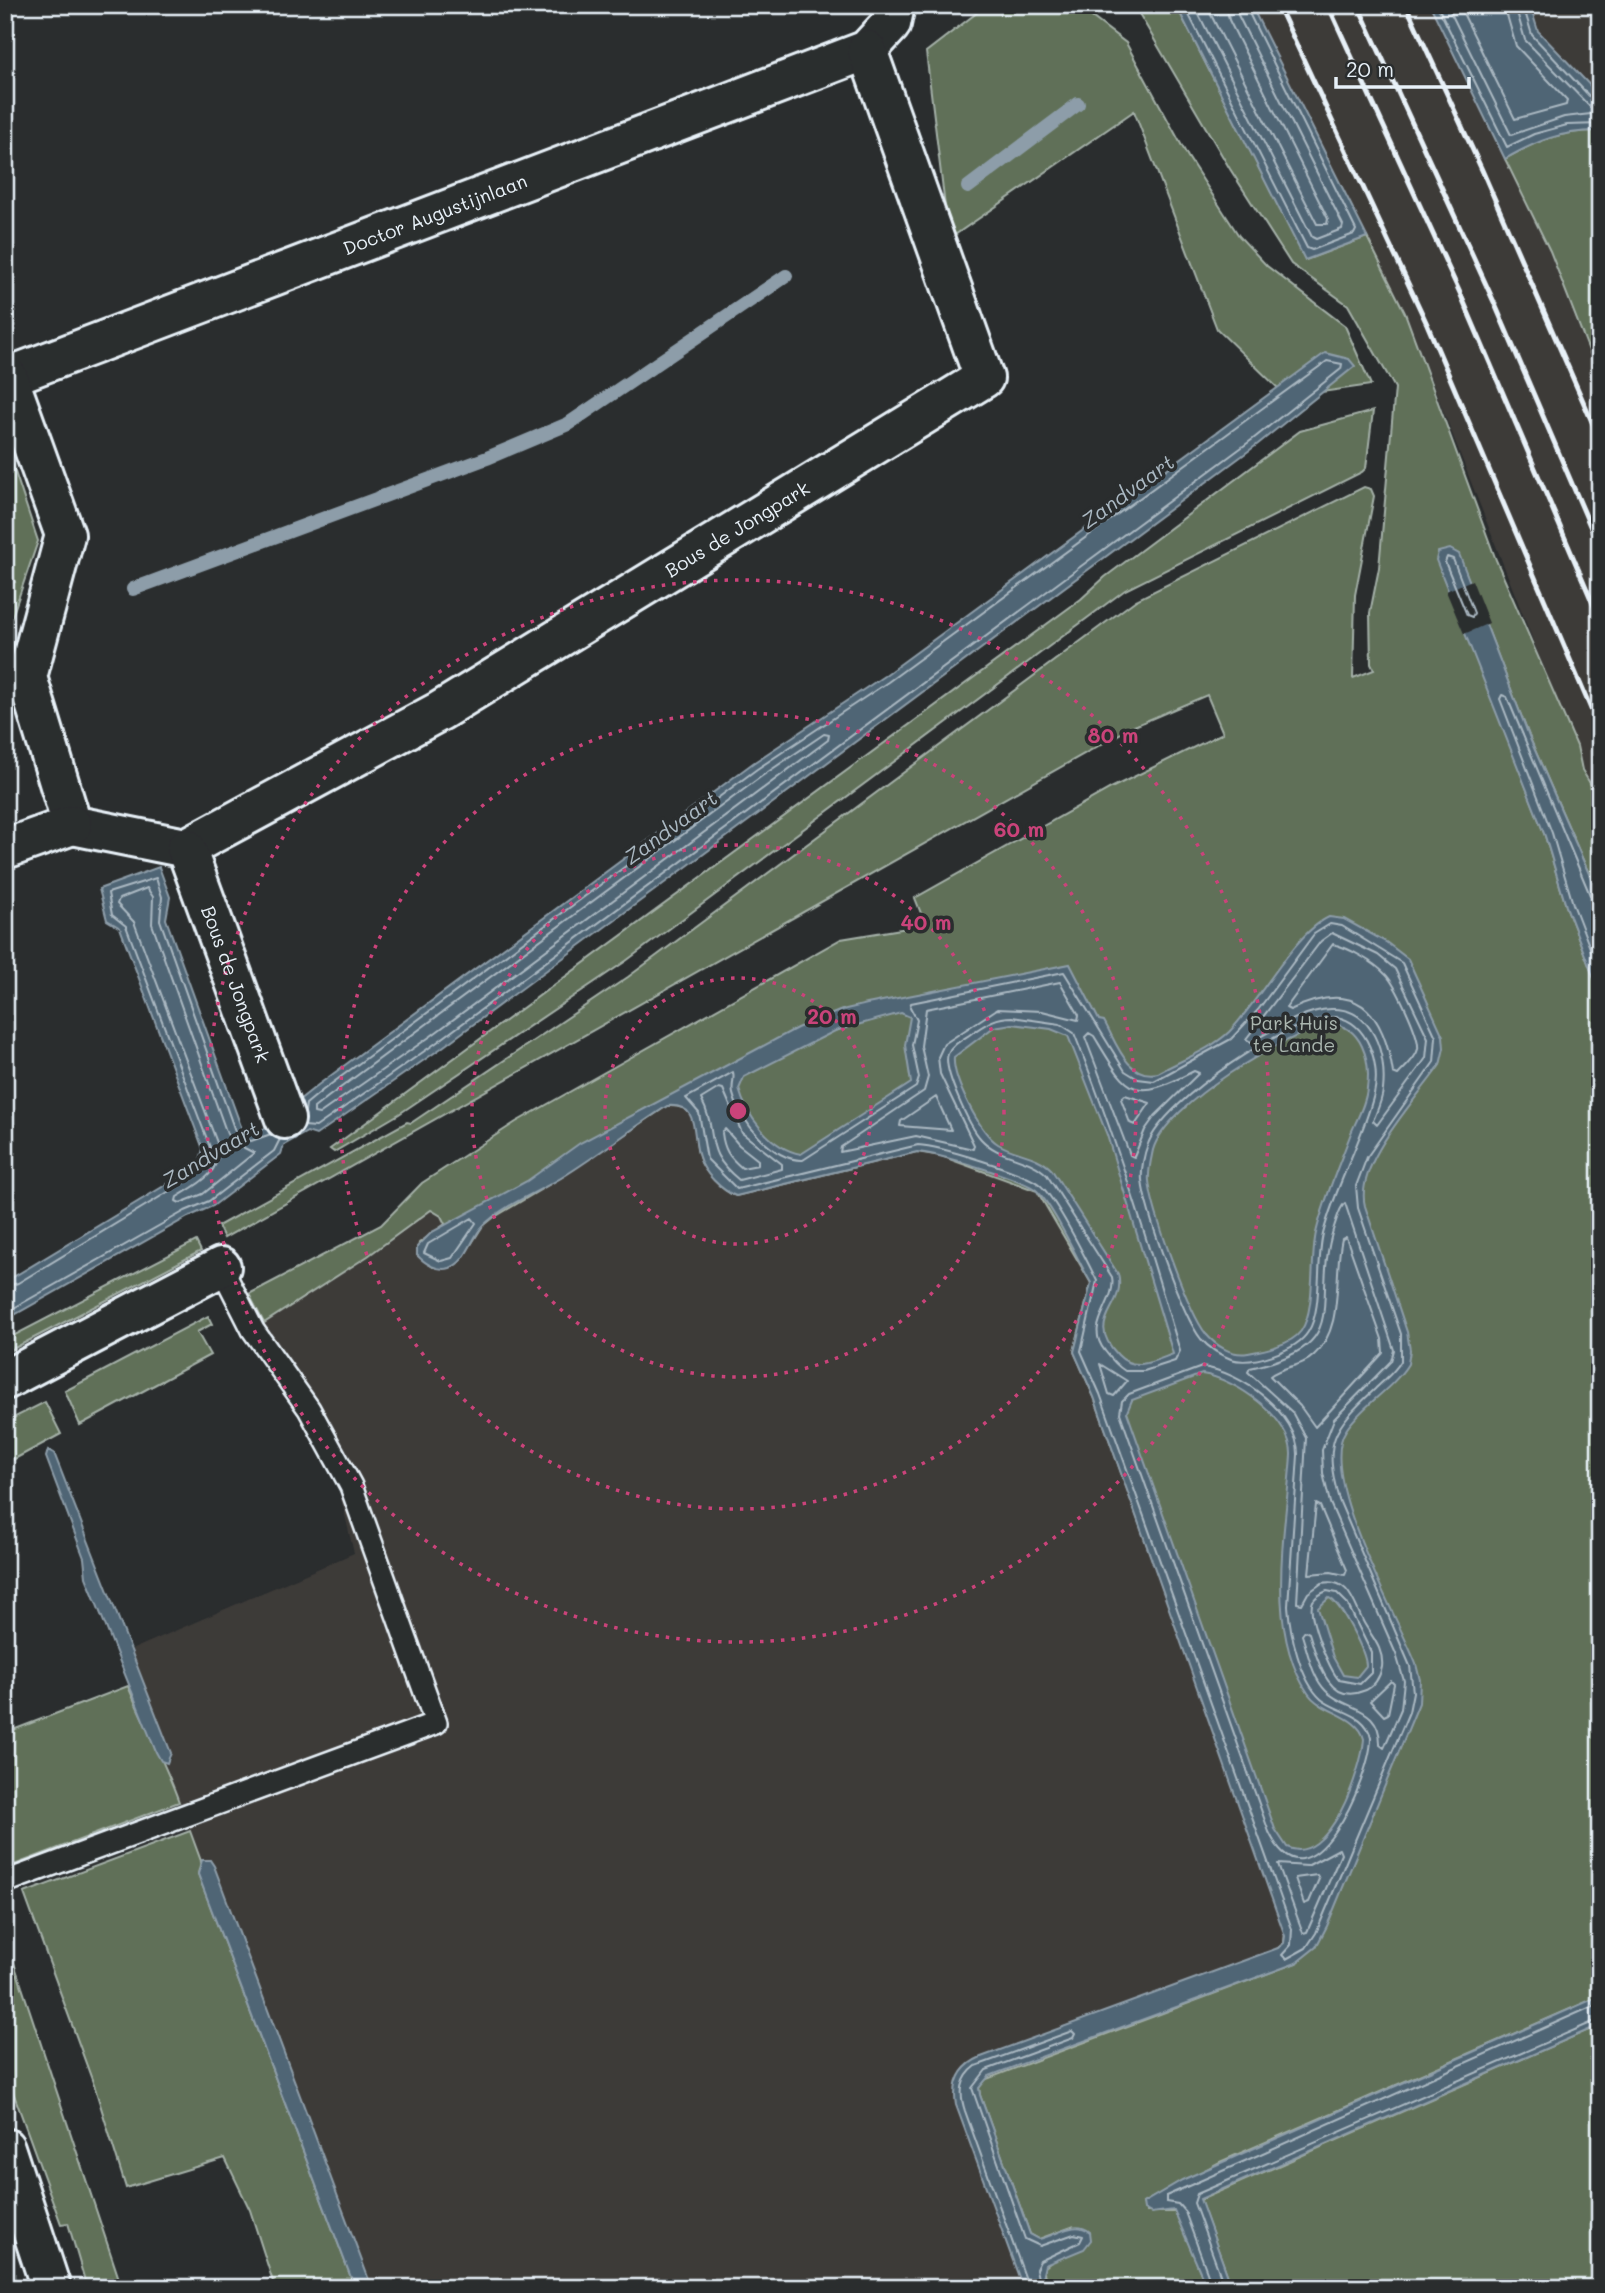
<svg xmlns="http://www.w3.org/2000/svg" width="1605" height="2293" viewBox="0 0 1605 2293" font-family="Mali,sans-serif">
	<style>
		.built { fill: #3e3b39 }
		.green { fill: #607058; stroke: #a4b0a8; stroke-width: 2 }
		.water { fill: #506574; stroke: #8d9da9; stroke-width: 2; fill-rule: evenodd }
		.pier { fill: #2a2d2e }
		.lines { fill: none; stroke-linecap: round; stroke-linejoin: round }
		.shore { stroke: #abb9c3; stroke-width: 2 }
		.stream { stroke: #8d9da9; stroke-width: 14 }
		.lane-casing { stroke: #e8f1f8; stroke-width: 26 }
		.street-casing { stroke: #e8f1f8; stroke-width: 44 }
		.secondary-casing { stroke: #e8f1f8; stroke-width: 44 }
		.lane { stroke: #2a2d2e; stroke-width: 21 }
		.street { stroke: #2a2d2e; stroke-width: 38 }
		.secondary { stroke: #2a2d2e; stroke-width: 38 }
		.rail { stroke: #e8f1f8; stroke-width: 5 }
		.ring { fill: none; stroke: #ca437a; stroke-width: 3.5; stroke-dasharray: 3.5 7 }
		.labels { text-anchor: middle; stroke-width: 7; stroke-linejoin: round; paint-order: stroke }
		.street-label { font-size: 19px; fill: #e8f1f8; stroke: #2a2d2e }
		.park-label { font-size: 19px; fill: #abb7b0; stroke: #2a2d2e }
		.water-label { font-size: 21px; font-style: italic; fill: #abb9c3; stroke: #2a2d2e }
		.centre { fill: #ca437a; stroke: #2a2d2e; stroke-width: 3.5 }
		.ring-label { font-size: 21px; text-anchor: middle; font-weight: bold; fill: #ca437a; stroke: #2a2d2e; stroke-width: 7; stroke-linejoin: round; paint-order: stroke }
	</style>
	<rect width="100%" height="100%" fill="#2a2d2e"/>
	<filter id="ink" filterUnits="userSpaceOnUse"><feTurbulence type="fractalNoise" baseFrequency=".0143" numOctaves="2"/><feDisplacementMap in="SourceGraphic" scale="14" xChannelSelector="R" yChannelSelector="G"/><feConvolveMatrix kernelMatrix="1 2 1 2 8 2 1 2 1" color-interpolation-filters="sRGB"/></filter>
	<g filter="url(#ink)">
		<path class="built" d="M1251 5H1429L1550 251 1600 379V812L1405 313Z
			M1530 5H1600V96L1538 31Z
			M679 1105 692 1116 698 1156 704 1167 927 1153 1031 1187 1043 1199 1091 1283 1075 1344 1076 1360 1094 1397 1285 1932 1284 1943 1278 1948 981 2057 961 2071 954 2090 956 2105 1023 2288H372L214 1866 212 1861H201L165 1764 171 1759V1753L131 1650 354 1553 335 1473 303 1413 245 1335 338 1276 431 1209 441 1216 446 1225 423 1239 417 1251 452 1267 462 1259 482 1227 493 1218 562 1177 667 1106Z"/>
		<path class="green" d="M987 5H1076L1126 43 1188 157 1239 236 1267 266 1345 326 1371 385 1287 397 1217 329 1134 111 949 239 926 52Z
			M1134 5H1176L1306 260 1367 237 1405 313 1496 560 1577 746 1582 770 1600 800V899L1531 741 1466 573 1446 581 1545 836 1566 906 1600 994V1996L1220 2162 1143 2203 1147 2212H1176L1207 2288H1048L1043 2269 1053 2260 1072 2227 1039 2239 1030 2234 980 2095 979 2088 984 2080 1296 1963 1278 1948 1284 1943 1285 1932 1094 1397 1074 1352 1091 1283 1037 1191 941 1156 917 1152 736 1196C723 1192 703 1171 699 1157 691 1133 704 1104 667 1106L562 1177 493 1218 482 1227 462 1259 452 1267H433L417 1255 419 1243 445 1224 441 1216 431 1210 368 1256 264 1323 249 1294 381 1225 422 1183 516 1122 841 939 907 928 924 921 915 898 1111 788 1223 733 1207 695 1132 727 224 1238 218 1226 407 1122 411 1123 628 977 1136 600 1364 487 1371 489 1374 496 1355 595 1353 678 1374 670 1371 664 1370 613 1379 568 1395 388 1348 305 1291 264 1230 169Z
			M1600 131V379L1550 251 1505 159C1536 141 1563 130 1600 131Z
			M1373 411 1366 468 1362 472 1125 590 626 961 399 1114 334 1152 330 1149 1081 599 1105 577 1300 431Z
			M5 442 38 541 5 637V587L15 582 5 561Z
			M196 1241 201 1251 5 1353V1340Z
			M208 1316 212 1324 197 1332 210 1355 80 1425 65 1391Z
			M45 1402 61 1434 7 1463 5 1422Z
			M128 1686C145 1726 165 1762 179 1802L14 1865 5 1843V1733Z
			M190 1831 201 1861 198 1874 355 2288H275L250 2210 225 2158 126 2188 95 2088 24 1893Z
			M5 1936 122 2288H87L68 2223 61 2224 5 2070Z
			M1600 2025V2288H1232L1200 2200Z"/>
		<path class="water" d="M1176 5H1251L1367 237 1305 260Z
			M1430 5H1530L1538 31 1600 96V131C1563 130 1536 141 1505 159Z
			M1325 353 1349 359 1355 366 1258 444 440 1049 316 1135 307 1132 284 1145 281 1154 213 1206 188 1217 11 1317 10 1324 5 1326V1282L192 1169 199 1164 203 1149 120 928 107 920 99 889 159 867 170 897 166 919 242 1129 253 1134 297 1114 299 1100 318 1085 753 763 884 676Z
			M1450 549 1459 554 1531 741 1600 899V994L1566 906 1545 836 1436 560 1438 552Z
			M1329 917 1344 919 1386 942 1408 959 1443 1036 1444 1048 1440 1065C1417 1099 1354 1164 1365 1206L1407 1332 1410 1350 1408 1364C1392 1390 1362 1405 1346 1430 1316 1474 1397 1615 1416 1664L1420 1680 1419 1703 1327 1926 1316 1947 1296 1963 989 2076 979 2088 980 2095 1030 2234 1039 2239C1056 2236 1075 2219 1090 2232L1091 2240 1084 2249 1045 2265 1043 2274 1048 2288H1023L956 2105C952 2082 960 2066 981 2057L1278 1948 1284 1943 1285 1936 1094 1397 1074 1352 1091 1283C1078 1261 1053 1205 1036 1190 1023 1179 936 1153 917 1152L736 1196C722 1191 703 1172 699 1157 691 1134 701 1103 667 1106 631 1129 597 1156 561 1178 536 1193 503 1205 483 1226 471 1238 468 1261 450 1268 439 1272 425 1264 417 1255V1247L432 1232 527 1181 580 1143 797 1028 842 1010 867 1004 1070 964 1099 1020 1104 1021C1116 1042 1127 1080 1158 1073 1181 1060 1210 1050 1229 1032 1259 1002 1294 933 1329 917ZM901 1013 910 1017 905 1045 911 1083 801 1154C771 1149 746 1115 739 1089L744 1077 835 1031ZM1012 1024 1051 1029 1068 1036 1107 1135 1173 1354C1154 1361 1134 1372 1118 1355 1083 1318 1127 1309 1118 1274L1052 1170C1037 1154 1016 1155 998 1144 980 1133 952 1078 954 1057L994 1027ZM1330 1024C1362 1025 1371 1061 1367 1088 1366 1103 1357 1119 1351 1133 1339 1165 1324 1199 1316 1233 1310 1259 1316 1310 1301 1331 1291 1345 1264 1350 1248 1353 1232 1356 1216 1346 1206 1334 1188 1311 1152 1211 1149 1181 1148 1171 1151 1160 1153 1150 1166 1104 1285 1034 1330 1024ZM1202 1374C1236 1379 1292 1418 1291 1455 1286 1528 1264 1629 1308 1693 1321 1713 1359 1715 1364 1739 1362 1768 1329 1868 1287 1847L1275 1829 1127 1412 1132 1400ZM1329 1598C1340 1602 1366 1652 1366 1666L1357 1677 1343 1675 1333 1657 1318 1608Z
			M48 1450 54 1453 171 1753 167 1763 161 1761 156 1752 86 1577 84 1558 46 1457Z
			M202 1860H210L214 1866 372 2288H355L198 1874Z
			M1600 1996V2025L1200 2199 1232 2288H1207L1174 2210 1151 2213 1144 2209 1143 2203 1182 2180Z"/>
		<path class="pier" d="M1472 580 1489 623 1464 634 1446 591Z"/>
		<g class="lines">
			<path class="shore" d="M1184 5 1307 248 1312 250 1354 234 1356 230 1245 5
				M1194 5 1312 237 1316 239 1342 229 1343 225 1238 15 1236 5
				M1206 5 1317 224H1327L1328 219 1229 20 1226 5
				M1437 5 1507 147 1534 134 1567 125 1600 124
				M1447 5 1511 135 1564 117 1591 114 1592 109 1525 40 1515 5
				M1459 5 1515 119 1566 105 1567 100 1516 46 1504 5
				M1523 5 1532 35 1592 99 1600 101
				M1447 557 1453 559 1474 613 1472 617 1467 615 1445 562Z
				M824 734 829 735 828 740 431 1036 319 1114 314 1113V1108L328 1097 762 776Z
				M147 888 153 897 152 924 227 1134 233 1142 254 1153 203 1194 180 1203 176 1201 177 1197C198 1184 219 1175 219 1148L134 922 117 904 119 899Z
				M1600 899 1590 895 1507 697 1502 695 1500 699 1552 833 1573 904 1600 974
				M1330 924 1342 926 1402 963 1436 1037 1434 1062 1367 1157 1356 1186 1358 1208 1401 1334V1361C1395 1372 1384 1380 1375 1389 1332 1429 1323 1442 1339 1500L1410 1666 1413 1692 1409 1712 1316 1933 1306 1948 1286 1959 1282 1955 1291 1945 1292 1929 1100 1394 1081 1351 1097 1281C1086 1259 1057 1199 1040 1185 1025 1172 939 1146 918 1145L737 1189 707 1159 699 1113 686 1098 733 1072C735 1079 731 1086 733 1094 740 1121 773 1161 803 1160L916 1087 919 1078 912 1045 917 1020 910 1007 911 1003 1064 972 1125 1071 1138 1079 1154 1081 1231 1039 1258 1010 1314 934Z
				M1332 933 1378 955 1395 969 1428 1038 1426 1058 1377 1125 1373 1121C1377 1111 1382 1101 1383 1090 1387 1055 1373 1007 1331 1009 1303 1010 1275 1029 1251 1042L1246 1039 1321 941Z
				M1333 944C1349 948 1374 962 1385 974 1395 983 1420 1036 1418 1049 1416 1059 1404 1068 1398 1075L1393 1073C1383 1009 1356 979 1290 1010L1286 1008Z
				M1060 982 1079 1015 1078 1020 1042 1011 997 1009 944 1044 938 1057 940 1074 974 1145 973 1149 916 1136 840 1152 841 1147 924 1091 928 1077 921 1046 926 1009Z
				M1012 1017 1060 1024 1074 1033C1116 1137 1148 1243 1180 1351L1175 1361 1144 1371H1125C1117 1366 1111 1359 1105 1351 1083 1324 1117 1304 1112 1277L1047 1175C1029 1156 999 1159 981 1139 970 1127 942 1069 948 1054 952 1044 964 1039 972 1033 986 1024 995 1017 1012 1017Z
				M1336 1017C1368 1022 1381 1065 1374 1094 1362 1142 1335 1186 1323 1234 1316 1262 1323 1309 1308 1332 1297 1350 1252 1366 1231 1359 1220 1355 1209 1348 1201 1339 1182 1315 1145 1211 1142 1180 1141 1169 1144 1154 1148 1144 1164 1100 1290 1016 1336 1017Z
				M1089 1033 1094 1036C1128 1092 1131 1104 1194 1071L1199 1073 1155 1116 1145 1130 1134 1157 1130 1155 1085 1037Z
				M719 1088 723 1089 742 1133 782 1164V1169L739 1180C701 1149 720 1135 701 1099Z
				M1125 1095 1150 1103 1135 1125 1130 1123 1121 1099Z
				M936 1097 951 1130 900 1126 901 1121Z
				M304 1126 316 1127 436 1043 1253 439 1341 369 1342 364 1327 361 888 682 757 769 323 1090 306 1104 305 1112
				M725 1129 739 1145 758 1160V1165L742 1168C729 1157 724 1150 722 1133Z
				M1345 1203 1394 1350 1391 1361 1334 1419 1322 1450 1323 1473 1330 1503 1396 1654 1404 1681 1401 1709 1384 1748 1380 1745C1381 1705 1346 1711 1326 1691 1312 1677 1308 1653 1302 1635L1305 1631 1309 1633C1317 1657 1327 1706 1363 1691 1374 1688 1380 1677 1382 1667 1384 1649 1372 1637 1364 1623 1354 1605 1350 1577 1322 1583L1308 1593 1302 1604 1297 1603 1306 1438 1292 1412 1248 1372 1250 1368C1357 1345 1309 1303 1334 1227 1337 1219 1339 1208 1345 1203Z
				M472 1218 476 1223 452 1258 441 1261 424 1253 428 1244Z
				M1346 1237 1382 1339 1383 1353 1315 1427 1300 1406 1270 1376C1282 1366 1302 1367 1314 1355 1345 1327 1333 1276 1342 1239Z
				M5 1287 18 1283 196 1175C206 1168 211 1160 210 1147L126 926 112 915 108 893 156 878 162 897 160 920 235 1131 251 1141 271 1134
				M5 1313 185 1211 209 1201 274 1151 280 1139
				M1100 1364 1127 1381 1114 1396 1109 1394Z
				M1202 1367C1240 1371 1299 1414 1298 1455L1288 1606C1290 1633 1300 1680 1321 1699 1337 1713 1366 1712 1371 1738 1371 1776 1310 1918 1269 1832L1120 1413 1122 1401 1129 1394Z
				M1316 1504 1320 1506 1347 1570 1345 1575 1331 1572 1309 1574Z
				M1327 1591 1337 1593 1347 1603 1371 1652V1673L1360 1684 1339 1680C1329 1670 1306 1614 1313 1601 1316 1596 1322 1593 1327 1591Z
				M1391 1681 1394 1684 1388 1714 1384 1716 1370 1701Z
				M1339 1849 1341 1854 1307 1932 1303 1933 1278 1864 1307 1866Z
				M1317 1875 1319 1879 1309 1902 1304 1904 1295 1878Z
				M1029 2288 965 2111C959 2093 960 2078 976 2066L1072 2031 1075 2034 1073 2038 986 2070 972 2088 1025 2239 1040 2246 1074 2234 1083 2236 1080 2242 1040 2261 1036 2269 1040 2288
				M1213 2288 1185 2212 1178 2204 1166 2202V2196L1600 2003
				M1225 2288 1194 2203 1197 2194 1600 2019"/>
			<path class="stream" d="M968 187 1078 104
				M133 589 487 458 568 424 786 276"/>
			<defs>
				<path id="lane" d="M5 1882 436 1723 351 1486 309 1409 253 1330 221 1267"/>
				<g id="street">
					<path id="s1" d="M5 376 8 377 867 50 891 24 895 5"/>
					<path id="s2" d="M8 377 65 535 27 677 72 825 186 848 440 711 984 378 867 50"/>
					<path id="s3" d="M186 848 285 1119"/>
					<path d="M5 849 72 825"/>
					<path d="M5 1380 221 1267"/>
				</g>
				<path id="secondary" d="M5 2148 51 2288"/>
			</defs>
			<use href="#lane" class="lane-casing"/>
			<use href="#street" class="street-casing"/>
			<use href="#secondary" class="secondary-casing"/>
			<use href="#lane" class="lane"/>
			<use href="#street" class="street"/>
			<use href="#secondary" class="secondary"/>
			<path class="rail" d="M1278 5 1427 324 1600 730
				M1328 5 1460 293 1600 620
				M1358 5 1494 302 1600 549
				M1406 5 1482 170 1600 440"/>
		</g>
	</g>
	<g class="ring">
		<circle cx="738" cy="1111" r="133"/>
		<circle cx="738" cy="1111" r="266"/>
		<circle cx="738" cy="1111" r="398"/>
		<circle cx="738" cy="1111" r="531"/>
	</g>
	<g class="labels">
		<g class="street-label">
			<text dy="7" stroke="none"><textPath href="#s1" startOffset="460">Doctor Augustijnlaan</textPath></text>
			<text dy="7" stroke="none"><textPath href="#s2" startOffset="1223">Bous de Jongpark</textPath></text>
			<text dy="7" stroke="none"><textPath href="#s3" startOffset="145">Bous de Jongpark</textPath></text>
		</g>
		<g class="park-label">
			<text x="1294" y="1030">Park Huis<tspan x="1294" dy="22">te Lande</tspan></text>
		</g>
		<g class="water-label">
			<text transform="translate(1128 492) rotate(-36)" y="7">Zandvaart</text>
			<text transform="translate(671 828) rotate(-36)" y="7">Zandvaart</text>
			<text transform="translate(211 1155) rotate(-31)" y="7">Zandvaart</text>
		</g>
	</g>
	<circle cx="738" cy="1111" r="10" class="centre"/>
	<g class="ring-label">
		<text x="1113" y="743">80 m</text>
		<text x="1019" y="837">60 m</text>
		<text x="926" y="930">40 m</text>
		<text x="832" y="1024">20 m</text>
	</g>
	<rect width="1605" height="2293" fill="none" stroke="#2a2d2e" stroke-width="28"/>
	<rect x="14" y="14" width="1577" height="2265" fill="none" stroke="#e8f1f8" stroke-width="2.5" filter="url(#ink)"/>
	<path d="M1336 77v10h133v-10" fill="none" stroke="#e8f1f8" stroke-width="3.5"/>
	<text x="1346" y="77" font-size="21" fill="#e8f1f8" stroke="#2a2d2e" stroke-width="5" paint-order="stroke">20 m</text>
</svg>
